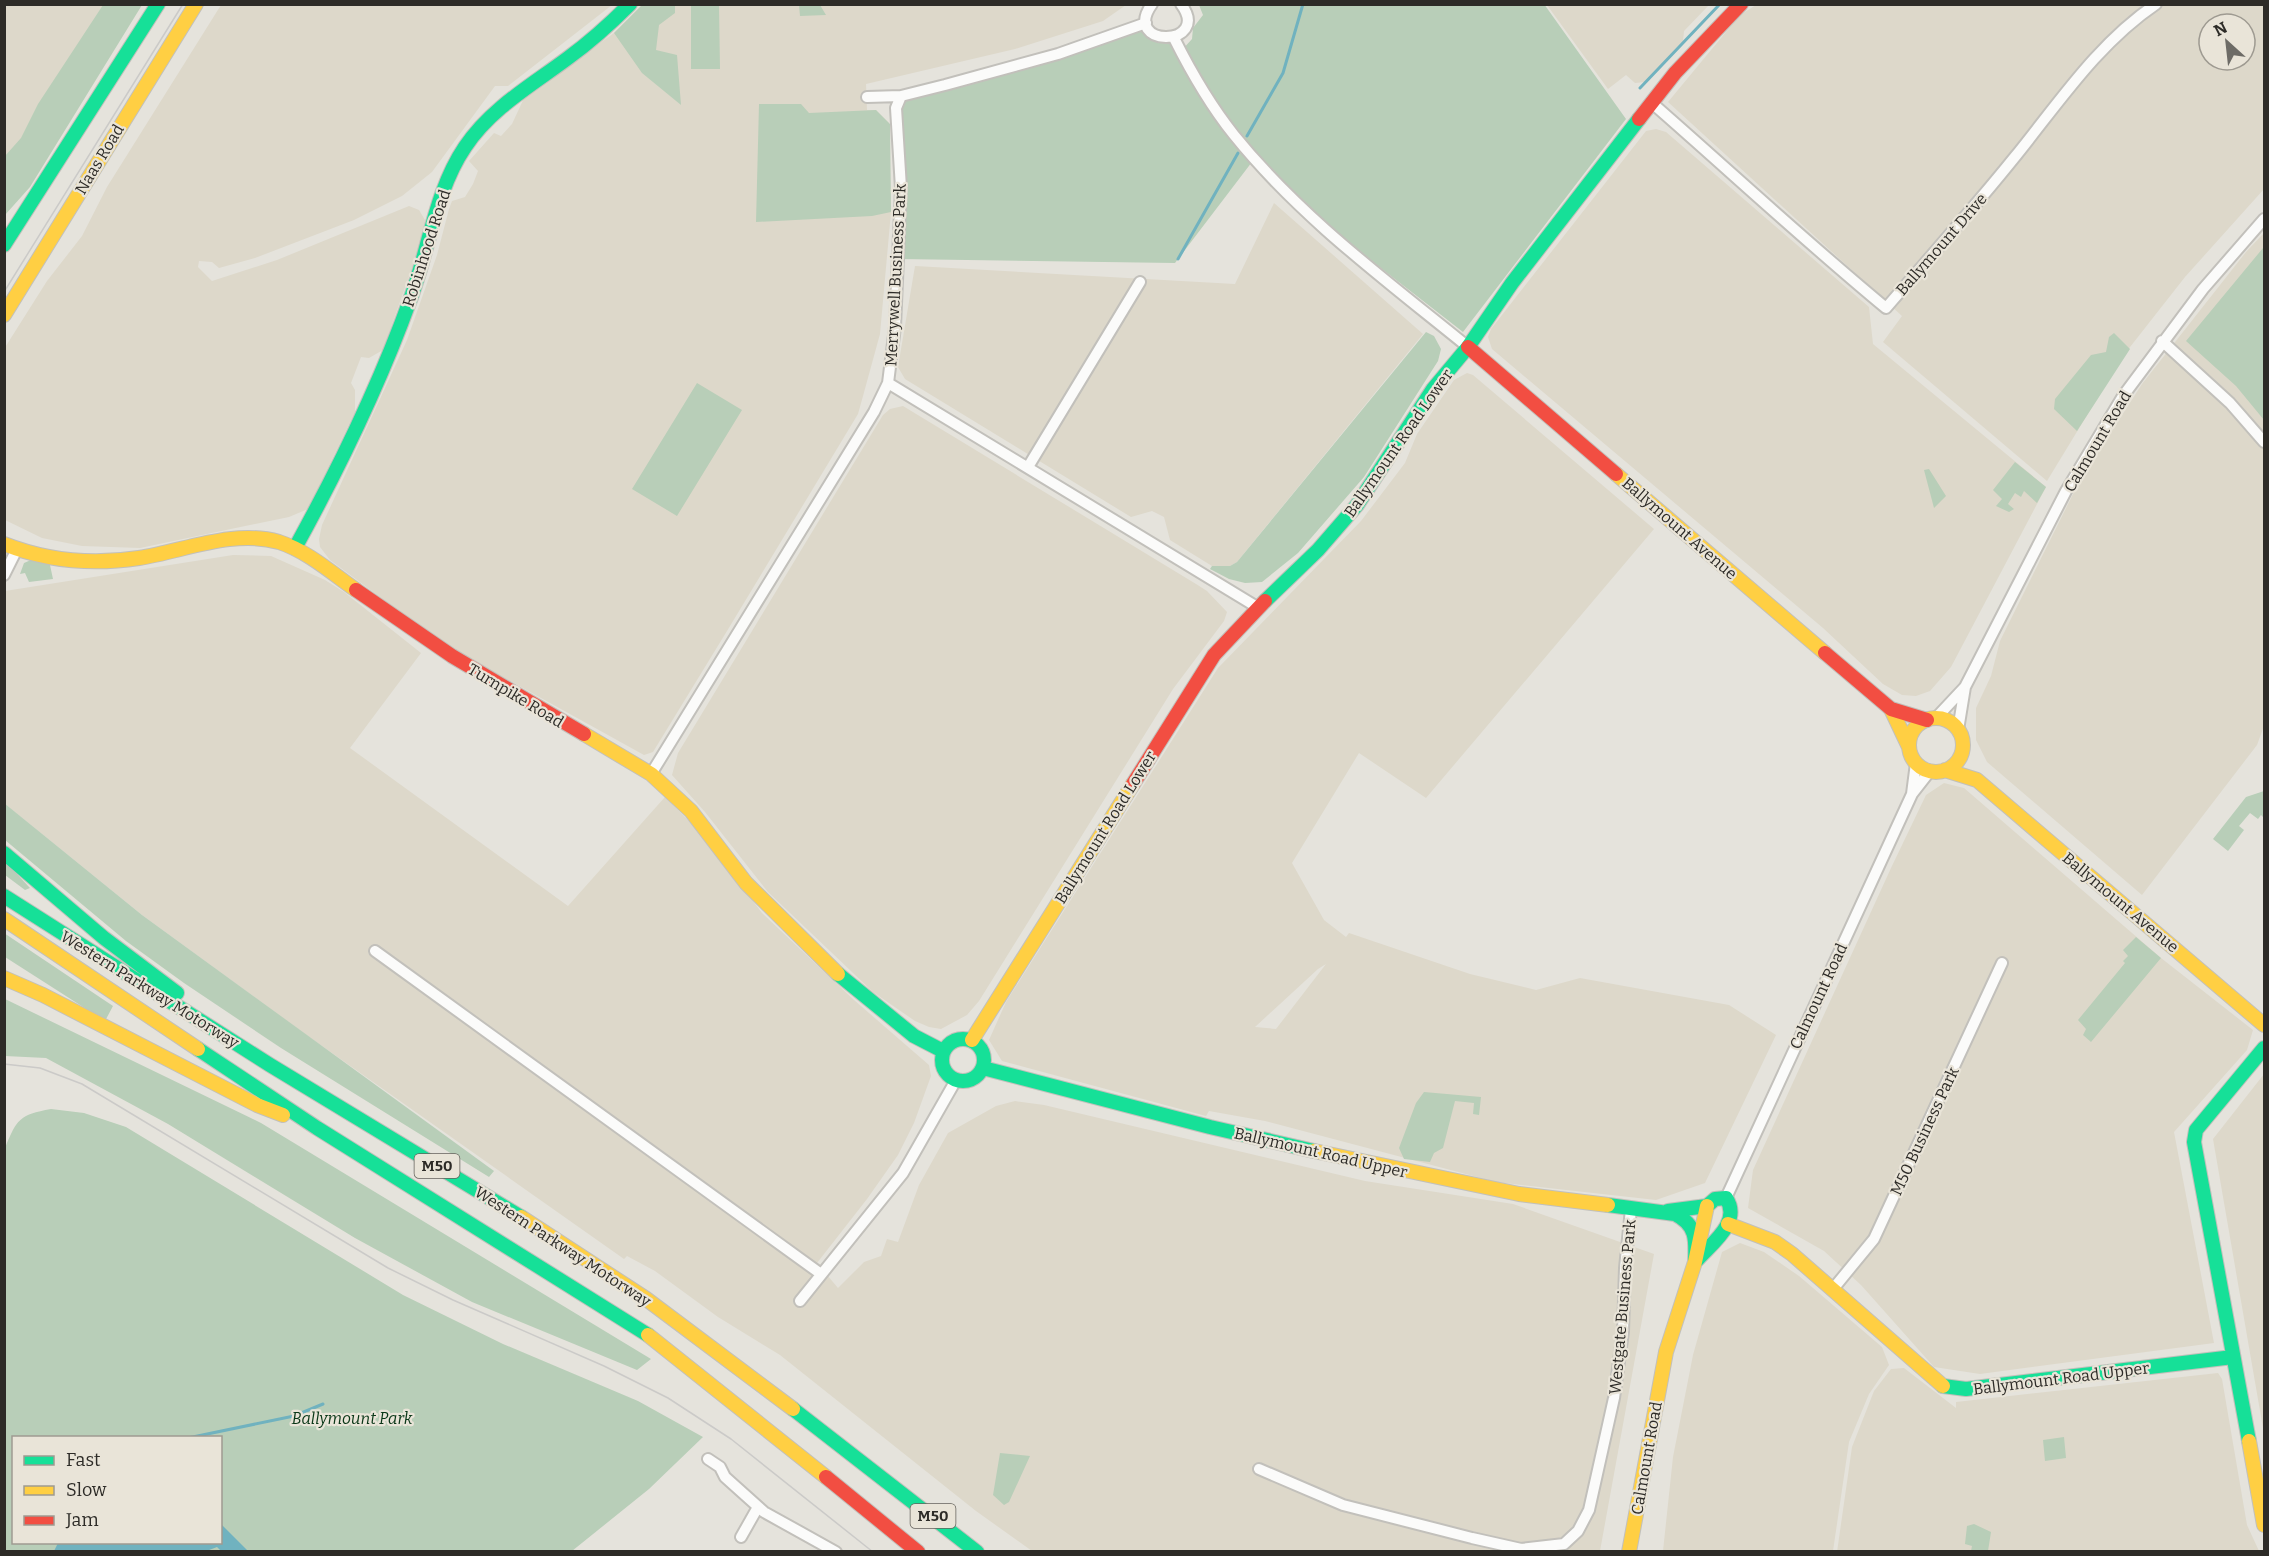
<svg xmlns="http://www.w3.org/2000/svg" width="2269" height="1556" viewBox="0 0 2269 1556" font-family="Bitter,serif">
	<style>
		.built { fill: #ddd8ca; fill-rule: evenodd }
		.green { fill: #b8ceb8; fill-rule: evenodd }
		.water { fill: #70b2bf }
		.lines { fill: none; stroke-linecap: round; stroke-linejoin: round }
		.stream { stroke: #70b2bf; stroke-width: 3 }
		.street-casing { stroke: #c2c0bb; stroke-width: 14 }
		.fast-casing { stroke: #c2c0bb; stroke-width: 16 }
		.slow-casing { stroke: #c2c0bb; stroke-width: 16 }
		.jam-casing { stroke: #c2c0bb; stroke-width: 16 }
		.street { stroke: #fbfbfa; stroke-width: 10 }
		.fast { stroke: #16e098; stroke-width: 14 }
		.slow { stroke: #ffcf43; stroke-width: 14 }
		.jam { stroke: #f24e42; stroke-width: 14 }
		.tram { stroke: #cbcac8; stroke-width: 1.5 }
		.labels { text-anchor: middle; stroke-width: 4.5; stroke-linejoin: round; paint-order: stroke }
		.shield { fill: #e9e4d8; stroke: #65625c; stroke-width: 1.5 }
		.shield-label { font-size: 15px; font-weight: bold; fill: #2d2b27 }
		.street-label { font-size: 16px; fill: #2d2b27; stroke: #e9e4d8 }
		.park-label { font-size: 16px; font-style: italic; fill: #093717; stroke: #e9e4d8 }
	</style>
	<rect width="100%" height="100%" fill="#e5e3dc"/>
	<path class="built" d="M5 5H141L5 202Z
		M221 5H612L508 86H495L432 172 402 196 354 220 255 258 219 268 212 262 199 261 198 267 212 281 277 260 409 206 419 210 425 220V231L383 350 369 358 361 357 351 383 355 390V412L308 509 289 517 140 548 82 546 42 538 5 520 4 349 47 281 82 236 107 187Z
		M642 5H1126L1103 21 1015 49 866 84 867 110H876L889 123 891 212 880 334 863 396 858 414 727 631 653 752 644 755 445 645 330 560 320 547 319 539 322 525 407 340 437 255 449 209 452 201 465 197 473 184 478 171 469 161 494 133 501 136 512 124 525 96 614 33Z
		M1547 5H1709L1684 31 1683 41 1645 82 1635 83 1626 75 1608 89Z
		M1756 5H2264V189L2185 277 2123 356 2047 481 1883 342 1902 316 1668 102 1740 15ZM2209 24H2245V60H2209Z
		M1656 129 1666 132 1869 307 1873 344 2046 487 1951 667 1930 691 1916 696 1902 695 1883 684 1823 628 1492 349 1488 337 1491 329 1646 131Z
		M1274 203 1423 334 1237 562 1230 566H1212L1170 540 1164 517 1152 511 1131 517 905 379 898 367 915 266 1235 284Z
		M2264 233V726L2257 745 2142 895 1987 762 1976 740V708L1991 676 2000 641 2079 482 2142 384 2246 252Z
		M1467 373 1473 375 1654 529 1426 798 1359 753 1292 863 1324 920 1346 937 1349 933 1470 974 1536 990 1580 978 1729 1005 1776 1035 1705 1183 1656 1200 1496 1182 1265 1121 1209 1111 1206 1116 1002 1061 989 1040 1006 1002 1218 668 1361 521 1405 463 1417 434 1454 380ZM1326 964 1276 1029 1255 1027 1318 969Z
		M903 406 1196 584 1207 591 1227 612 1224 621 1173 689 979 1001 967 1015 941 1029 929 1027 915 1021 873 992 768 892 705 812 672 775 678 753 883 415 890 409Z
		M233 555 271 556 325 580 344 592 421 653 350 748 568 906 665 797 704 836 762 913 854 1000 929 1065 931 1076 914 1123 898 1155 867 1199 817 1263 838 1288 864 1262 881 1256 887 1239 898 1242 919 1185 948 1133 996 1106 1015 1101 1044 1105 1365 1181 1513 1204 1654 1254 1600 1551H1032L976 1511 780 1355 718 1317 655 1271 627 1256 624 1259 305 1034 142 915 5 804V591Z
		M1944 783 1964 788 2161 958 2253 1030 2247 1050 2174 1132 2214 1343 1980 1374 1934 1367 1861 1285 1824 1251 1748 1208 1753 1170 1891 868 1926 795Z
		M2264 1074V1434L2213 1139Z
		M1740 1243 1764 1252 1799 1276 1882 1347 1889 1365 1869 1394 1849 1442 1833 1551H1663L1673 1457 1693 1355 1722 1252Z
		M1904 1368 1956 1408V1402L2218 1373 2222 1379 2247 1525 2259 1551 1837 1552 1852 1447 1874 1391 1891 1369Z"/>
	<path class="green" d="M1544 4 1626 119 1463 332 1332 230 1255 158 1175 263 899 259 901 96 1146 23 1170 39 1181 51 1192 39 1193 28 1203 15 1199 5Z
		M103 5H142L30 187 5 215V156L21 138 38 104Z
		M642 5H675V13L659 25 656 50 677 55 681 105 642 73 614 33Z
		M719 5 720 69H691V6Z
		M799 5H820L826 15 800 16Z
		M759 104H801L809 113 876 110 890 124 891 212 872 216 756 222Z
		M2263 248 2264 249V420L2236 386 2186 341Z
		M1426 332 1434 336 1441 349 1438 361 1364 477 1298 553 1262 582 1245 583 1229 579 1210 569 1212 566H1230L1237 562Z
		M2114 333 2130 349 2077 431 2054 409 2055 399 2091 355 2106 352 2109 337Z
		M697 383 742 410 677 516 632 489Z
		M2015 462 2046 487 2037 503 2024 491 2021 497 2015 493 2008 504 2014 509 2009 512 1996 506 2002 499 1993 490Z
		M1929 469 1946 496 1934 508 1924 470Z
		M31 560 50 565 53 579 29 582 25 573 20 574 24 563Z
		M2264 791V818L2261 815 2258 819 2250 813 2239 826 2244 830 2228 851 2213 839 2246 797Z
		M4 803 142 915 494 1171 489 1177 281 1048 184 983 126 941 5 840Z
		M4 860 30 888 25 890 5 875Z
		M4 933 113 1006 105 1021 5 957Z
		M2136 937 2161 958 2091 1042 2083 1035 2086 1029 2078 1020 2125 963 2123 961 2128 956 2123 950Z
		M5 999 261 1123 651 1359 637 1370 472 1302 355 1238 168 1124 46 1058 5 1056Z
		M1424 1092 1481 1097 1479 1115 1473 1114 1474 1103 1455 1101 1443 1148 1434 1153 1430 1162 1404 1159 1399 1148 1416 1103Z
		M51 1109 84 1113 126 1127 403 1295 503 1344 638 1401 703 1437 649 1489 572 1551 5 1552V1148C17 1119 19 1115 51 1109ZM14 1438H220V1542H14Z
		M2064 1437 2066 1458 2045 1461 2043 1440Z
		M1000 1453 1030 1456 1009 1502 1004 1505 993 1495Z
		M1974 1524 1991 1532 1988 1551H1971L1972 1546 1965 1544 1967 1526Z"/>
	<path class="water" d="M221 1524 248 1551H221L217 1547 204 1552 54 1551 58 1543 220 1542Z"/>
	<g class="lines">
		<path class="stream" d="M1640 88 1720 4
			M1247 136 1283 73 1303 4
			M1178 259 1238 153
			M188 1438 294 1416 323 1404"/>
		<defs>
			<path id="street" d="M1152 4C1120 49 1213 47 1181 4
				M1174 38C1191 72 1210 105 1234 135 1300 217 1387 281 1468 347
				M867 97 901 96 945 85 1058 54 1146 23
				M1652 103C1731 172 1806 242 1886 308 1929 258 1973 209 2014 158 2058 104 2097 44 2156 4
				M2162 341 2230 403 2264 442
				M888 383 1257 607
				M1028 467 1140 282
				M4 575 17 549
				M1936 718 1965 687 2066 491 2123 396 2203 289 2264 219
				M1958 730 1965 687
				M651 774 874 412 888 383 895 327 901 188 896 108 901 96
				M1912 794 1916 763
				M375 951 821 1274
				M1726 1198 1912 794 1930 771
				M1833 1289 1874 1239 2002 963
				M800 1301 903 1173 956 1080
				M708 1459 720 1467 725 1477 764 1512 836 1552
				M1259 1469 1343 1505 1472 1538 1521 1549 1564 1544 1578 1531 1589 1510 1614 1398 1623 1332 1625 1268 1631 1209
				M741 1537 758 1507"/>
			<path id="fast" d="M4 245 158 4
				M295 548C339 468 379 386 410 300 429 250 435 191 465 147 491 108 532 85 568 58 590 42 611 23 630 4
				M1265 601 1318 550 1357 505 1433 389 1468 347 1512 283 1639 119
				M4 853 104 938 177 993
				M4 896 270 1065 521 1217
				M838 974 914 1036 943 1051
				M942 1060a21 21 0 1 1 42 0a21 21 0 1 1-42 0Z
				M198 1049 317 1128 648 1335
				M983 1068 1210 1127 1314 1151
				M1608 1205 1675 1214C1697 1225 1696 1240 1695 1262
				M1668 1211 1707 1206 1715 1199 1726 1198C1742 1222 1712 1243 1697 1260
				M1943 1386 1966 1389 2233 1357
				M793 1409 977 1552
				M2249 1441 2194 1142 2196 1130 2264 1048"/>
			<path id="slow" d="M4 315 196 4
				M1616 474 1825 653
				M4 544C47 561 93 565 139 558 184 551 233 529 279 542 307 551 332 573 356 590
				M1891 709 1909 747
				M1909 745a27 27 0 1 1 54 0a27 27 0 1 1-54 0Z
				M584 734 651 774 691 811 746 883 838 974
				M1945 770 1977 780 2264 1025
				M4 919 198 1049
				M4 978 43 995 257 1105 283 1115
				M972 1040 1133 784
				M1314 1151 1519 1194 1608 1205
				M521 1217 645 1298 793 1409
				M1728 1224 1775 1242 1792 1254 1943 1386
				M648 1335 826 1477
				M2249 1441 2264 1525
				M1629 1552 1666 1352 1695 1262 1707 1206"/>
			<path id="jam" d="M1639 119 1675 73 1741 4
				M1468 347 1616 474
				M356 590 452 656 584 734
				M1825 653 1891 709 1927 720
				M1133 784 1214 655 1265 601
				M826 1477 918 1552"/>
		</defs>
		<use href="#street" class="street-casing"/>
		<use href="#fast" class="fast-casing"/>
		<use href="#slow" class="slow-casing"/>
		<use href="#jam" class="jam-casing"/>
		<use href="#street" class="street"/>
		<use href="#fast" class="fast"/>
		<use href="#slow" class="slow"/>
		<use href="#jam" class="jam"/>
		<path class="tram" d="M4 292 183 4
			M4 1064 40 1068 82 1084 388 1268 453 1300 604 1366 668 1398 731 1439 873 1552"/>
	</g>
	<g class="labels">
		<g class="shield">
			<rect x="414.5" y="1154" width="45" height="24" rx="4.5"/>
			<rect x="910.5" y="1504" width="45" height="24" rx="4.5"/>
		</g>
		<g class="shield-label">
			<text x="437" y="1171">M50</text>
			<text x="933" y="1521">M50</text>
		</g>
		<g class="street-label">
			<text transform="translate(99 159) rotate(-59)" y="6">Naas Road</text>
			<text transform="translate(1941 244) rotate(-49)" y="6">Ballymount Drive</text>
			<text transform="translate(426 248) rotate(-72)" y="6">Robinhood Road</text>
			<text transform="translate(895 275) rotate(-87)" y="6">Merrywell Business Park</text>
			<text transform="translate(2097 441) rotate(-59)" y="6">Calmount Road</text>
			<text transform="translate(1398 443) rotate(-55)" y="6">Ballymount Road Lower</text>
			<text transform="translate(1680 528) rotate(41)" y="6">Ballymount Avenue</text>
			<text transform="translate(516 695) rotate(31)" y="6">Turnpike Road</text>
			<text transform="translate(1105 827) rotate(-58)" y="6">Ballymount Road Lower</text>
			<text transform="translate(2121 902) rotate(40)" y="6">Ballymount Avenue</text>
			<text transform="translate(150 989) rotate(32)" y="6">Western Parkway Motorway</text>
			<text transform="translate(1818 996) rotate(-65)" y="6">Calmount Road</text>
			<text transform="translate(1924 1131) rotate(-65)" y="6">M50 Business Park</text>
			<text transform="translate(1321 1152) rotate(13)" y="6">Ballymount Road Upper</text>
			<text transform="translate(563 1246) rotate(33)" y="6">Western Parkway Motorway</text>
			<text transform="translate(1622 1307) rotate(-85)" y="6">Westgate Business Park</text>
			<text transform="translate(2061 1378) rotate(-7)" y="6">Ballymount Road Upper</text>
			<text transform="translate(1646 1458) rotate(-80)" y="6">Calmount Road</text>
		</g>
		<g class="park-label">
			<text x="352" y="1424">Ballymount Park</text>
		</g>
	</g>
	<rect width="2269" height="1556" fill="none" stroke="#2d2b27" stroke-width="12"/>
	<rect x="12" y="1436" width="210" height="108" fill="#e9e4d8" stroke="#9e9a91" stroke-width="1.5"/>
	<rect x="24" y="1456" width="30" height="9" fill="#16e098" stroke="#9e9a91" stroke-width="1.5"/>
	<text x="66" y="1466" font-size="18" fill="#2d2b27">Fast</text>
	<rect x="24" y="1486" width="30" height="9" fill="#ffcf43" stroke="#9e9a91" stroke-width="1.5"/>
	<text x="66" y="1496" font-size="18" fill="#2d2b27">Slow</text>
	<rect x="24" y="1516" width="30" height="9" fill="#f24e42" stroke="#9e9a91" stroke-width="1.5"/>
	<text x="66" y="1526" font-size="18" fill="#2d2b27">Jam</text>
	<g transform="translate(2227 42) rotate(333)"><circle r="28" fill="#e9e4d8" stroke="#9e9a91" stroke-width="1.5"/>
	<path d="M0-4.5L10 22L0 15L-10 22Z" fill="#6d6b66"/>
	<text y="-9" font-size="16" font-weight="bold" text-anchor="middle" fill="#2d2b27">N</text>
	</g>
</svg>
